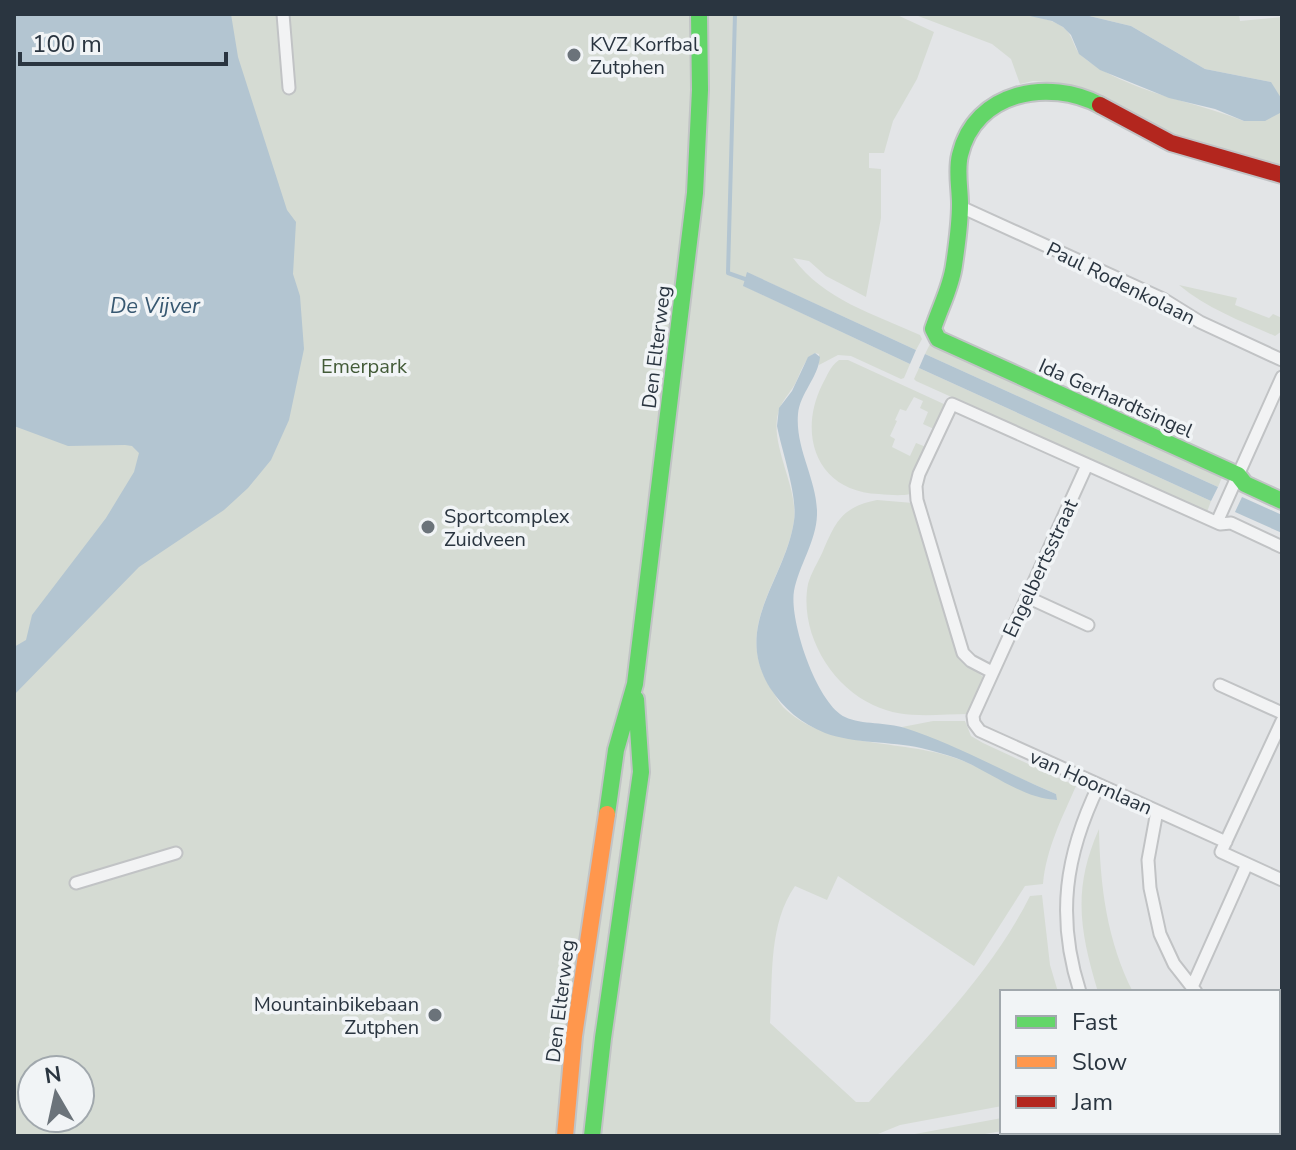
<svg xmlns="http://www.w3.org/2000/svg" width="1296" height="1150" viewBox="0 0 1296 1150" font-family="'Nunito Sans',sans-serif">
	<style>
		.green { fill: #d5dbd3; fill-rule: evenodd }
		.water { fill: #b3c5d1 }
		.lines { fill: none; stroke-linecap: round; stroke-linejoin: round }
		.stream { stroke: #b3c5d1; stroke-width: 4 }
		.street-casing { stroke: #c1c3c5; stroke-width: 15 }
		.fast-casing { stroke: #c1c3c5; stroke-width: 20 }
		.slow-casing { stroke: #c1c3c5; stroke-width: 20 }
		.jam-casing { stroke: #c1c3c5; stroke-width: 20 }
		.street { stroke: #f2f3f4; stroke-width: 11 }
		.fast { stroke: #63d668; stroke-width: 16 }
		.slow { stroke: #ff974d; stroke-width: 16 }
		.jam { stroke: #b3261e; stroke-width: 16 }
		.poi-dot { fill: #6b737a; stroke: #f1f4f6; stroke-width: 3 }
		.labels { text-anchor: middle; stroke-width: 7; stroke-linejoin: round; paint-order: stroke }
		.poi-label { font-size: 20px; fill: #2a3540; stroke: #f1f4f6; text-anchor: start }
		.street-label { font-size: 20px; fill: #2a3540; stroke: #f1f4f6 }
		.park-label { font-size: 20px; fill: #435b38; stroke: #f1f4f6 }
		.water-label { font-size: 22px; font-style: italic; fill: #375871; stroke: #f1f4f6 }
	</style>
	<rect width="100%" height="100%" fill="#e3e5e7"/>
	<path class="green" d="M14 14H895L934 32 917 79 893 121 884 153H869V168L881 169V218L866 297 826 276 809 261 793 258C824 300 874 314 920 335L922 339 916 350 753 275 744 286 910 364 904 378 901 379 851 356 838 355 819 365V354L815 353C804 359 801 372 796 382 792 391 783 399 780 408 766 440 799 486 794 521 785 580 732 626 770 687 774 693 778 701 783 707 825 749 901 739 955 758 989 769 1019 794 1055 800L1056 794 902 727 933 721H965L971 736 983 743 1076 786C1062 818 1046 849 1043 884L1025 886 974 966 838 876 827 900 795 886C768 925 773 977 770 1023L856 1102H869C926 1037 991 974 1030 896L1042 895 1050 965 1058 992H1002V1106L900 1125 873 1136H14ZM32 1070H80V1118H32Z
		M913 14C948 14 1038 6 1064 28 1073 35 1073 47 1080 54 1087 62 1112 76 1122 80 1161 98 1204 105 1244 121L1271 82 1205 69 1131 26 1081 14H1239L1240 21 1282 17V166L1207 146 1156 127 1062 83 1033 81 1020 84 1011 59 992 44Z
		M1179 285 1237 298 1235 305 1269 318 1273 314 1282 318V331L1275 336C1243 322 1206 308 1179 285Z
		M931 342 1223 475 1218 487 925 354Z
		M839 360H848L946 405 934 429 923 424 928 412 920 408 923 401 914 397 906 411 900 409 895 420 897 421 890 436 895 439 892 447 910 456 916 443 926 447 909 484 911 494C901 496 890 495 879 494 818 492 797 436 822 385 827 376 830 366 839 360Z
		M919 368 1211 501 1207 512 916 381 914 379Z
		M877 500 913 503 963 659 983 677 969 714C936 714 904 720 873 705 830 685 799 632 808 584 811 573 818 562 823 551 836 521 842 507 877 500Z
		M1099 829C1100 886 1107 941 1133 992H1098C1080 931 1072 890 1099 829Z
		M1002 1118V1131L974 1136H904Z"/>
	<path class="water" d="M14 14H231L238 57 287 210 296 222 293 274 300 296 304 349 289 420 271 460 248 488 224 510 139 567 14 695V647L26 640 32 615 106 518 134 472 139 453 132 446 125 445 68 446 14 426Z
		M1021 14H1081L1131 26 1205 69 1271 82 1281 98 1280 113 1265 121H1244L1215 109 1169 98 1100 70 1079 54 1071 35 1063 27 1052 21Z
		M747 272 916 350 910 364 743 286Z
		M815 353 820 357C818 378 800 393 798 414 795 449 818 481 817 515 816 542 799 565 794 591 789 621 817 704 845 717 862 725 887 722 905 728 957 745 1006 773 1056 794L1057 800C1022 799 989 770 956 758 945 754 933 751 921 748 890 741 855 744 825 733 801 723 784 709 770 688 732 626 785 581 794 521 798 496 782 452 777 426L779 408 792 391 808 357Z
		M925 354 1218 487 1211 501 919 368Z
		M1242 497 1282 515V533L1235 512Z"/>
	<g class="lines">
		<path class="stream" d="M735 14 728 273 745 279"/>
		<defs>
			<path id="street" d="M283 14 289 88
				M961 207 1163 299 1200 322 1282 360
				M1087 465 973 716 974 723 980 731 1226 842
				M1217 522 1282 377
				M1027 597 1088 625
				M992 672 971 661 963 653 917 500 916 486 919 474 952 404 1220 524 1231 523 1282 547
				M1220 685 1282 713
				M1282 721 1221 852 1282 880
				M1157 811 1148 860 1150 888 1160 934 1174 964 1196 992
				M76 883 176 853
				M1192 987 1247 864
				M1080 992C1056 917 1065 855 1099 785
				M1278 1051 1282 1052
				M1278 1125 1282 1126
				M1121 1132 1128 1136
				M1011 1136 1033 1132
				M1148 1136 1154 1132"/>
			<path id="fast" d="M1100 105C1049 78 975 91 960 155 956 171 960 188 960 204 960 224 957 245 954 265 951 288 940 307 933 329L938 339 1238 475 1245 484 1282 501
				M607 814 616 750 635 684 695 193 700 90 699 14
				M592 1136 603 1038 641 772 636 699"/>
			<path id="slow" d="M565 1136 574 1036 607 814"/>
			<path id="jam" d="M1100 105 1171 143 1282 175"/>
		</defs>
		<use href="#street" class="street-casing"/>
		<use href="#fast" class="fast-casing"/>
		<use href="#slow" class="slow-casing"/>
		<use href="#jam" class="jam-casing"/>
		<use href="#street" class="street"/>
		<use href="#fast" class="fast"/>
		<use href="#slow" class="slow"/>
		<use href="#jam" class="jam"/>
	</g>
	<g class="poi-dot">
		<circle cx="574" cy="55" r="8"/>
		<circle cx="428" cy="527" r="8"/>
		<circle cx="435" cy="1015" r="8"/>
	</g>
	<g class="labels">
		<g class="poi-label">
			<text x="590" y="51">KVZ Korfbal<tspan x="590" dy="23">Zutphen</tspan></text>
			<text x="444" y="523">Sportcomplex<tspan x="444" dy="23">Zuidveen</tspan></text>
			<text x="419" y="1011" text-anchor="end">Mountainbikebaan<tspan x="419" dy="23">Zutphen</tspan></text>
		</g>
		<g class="street-label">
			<text transform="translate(1121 283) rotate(26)" y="7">Paul Rodenkolaan</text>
			<text transform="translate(656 347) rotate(-83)" y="7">Den Elterweg</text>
			<text transform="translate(1116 398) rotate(24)" y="7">Ida Gerhardtsingel</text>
			<text transform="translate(1040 568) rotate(-65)" y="7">Engelbertsstraat</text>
			<text transform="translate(1091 782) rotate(24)" y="7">van Hoornlaan</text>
			<text transform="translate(560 1001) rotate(-83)" y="7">Den Elterweg</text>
		</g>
		<g class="park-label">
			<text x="364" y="373">Emerpark</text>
		</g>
		<g class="water-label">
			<text x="155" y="313">De Vijver</text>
		</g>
	</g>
	<rect width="1296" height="1150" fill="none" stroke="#2a3540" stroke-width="32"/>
	<rect x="1000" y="990" width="280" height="144" fill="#f1f4f6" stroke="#a1a8ad" stroke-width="2"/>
	<rect x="1016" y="1016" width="40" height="12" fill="#63d668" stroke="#a1a8ad" stroke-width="2"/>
	<text x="1072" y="1030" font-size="24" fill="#2a3540">Fast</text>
	<rect x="1016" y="1056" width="40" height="12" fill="#ff974d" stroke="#a1a8ad" stroke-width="2"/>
	<text x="1072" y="1070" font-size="24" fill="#2a3540">Slow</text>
	<rect x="1016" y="1096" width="40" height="12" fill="#b3261e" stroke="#a1a8ad" stroke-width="2"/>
	<text x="1072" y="1110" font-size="24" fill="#2a3540">Jam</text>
	<g transform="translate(56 1094) rotate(351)"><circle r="38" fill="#f1f4f6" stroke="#a1a8ad" stroke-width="2"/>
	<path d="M0-6L14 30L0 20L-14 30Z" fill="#6b737a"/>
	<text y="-12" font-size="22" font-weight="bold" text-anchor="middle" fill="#2a3540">N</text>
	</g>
	<path d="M20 52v12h206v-12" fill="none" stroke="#2a3540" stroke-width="4"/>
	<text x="32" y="52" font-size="24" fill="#2a3540" stroke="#f1f4f6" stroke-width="6" paint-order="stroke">100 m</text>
</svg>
